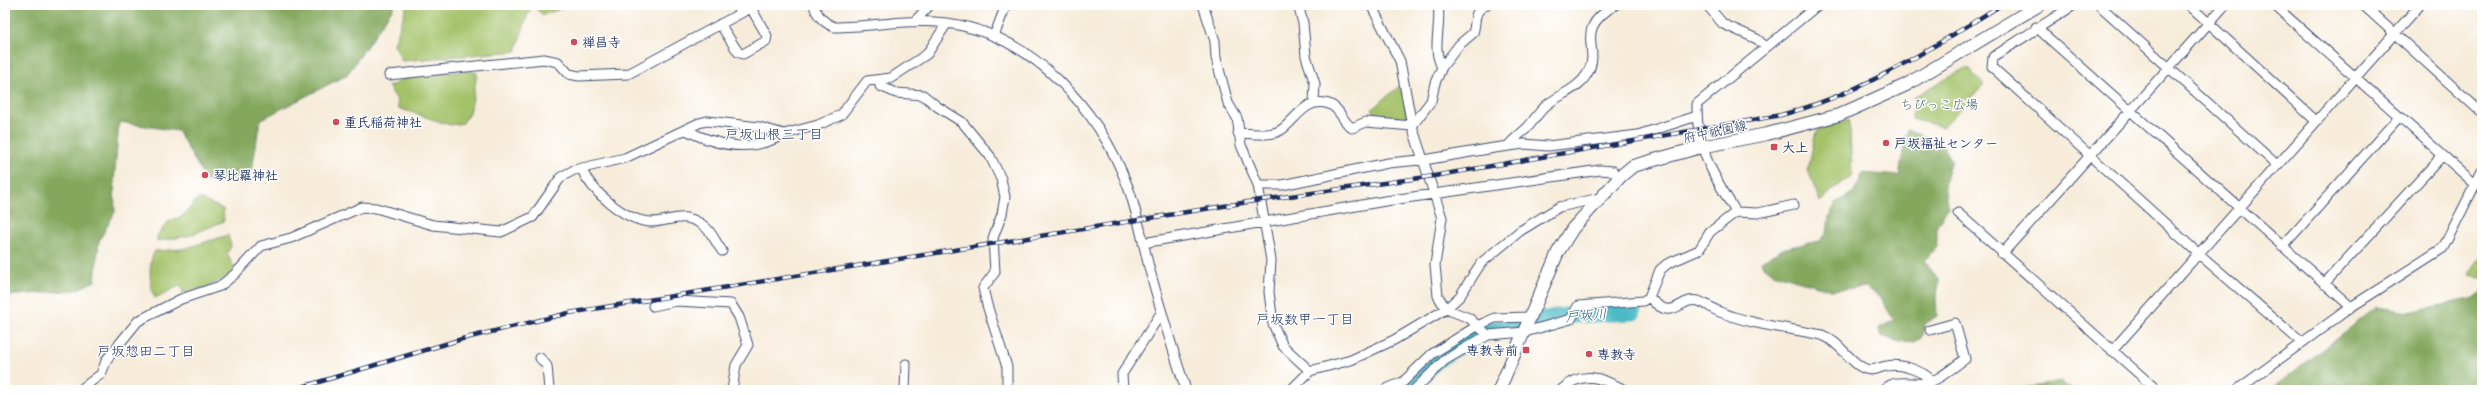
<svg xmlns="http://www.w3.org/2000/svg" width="2487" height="395" viewBox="0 0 2487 395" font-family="'Comic Neue','Klee One',sans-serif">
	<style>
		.green { fill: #a4c269; stroke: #607864 }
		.forest { fill: #83a85d; stroke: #4f6c5e }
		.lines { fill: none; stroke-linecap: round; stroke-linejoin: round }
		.river { stroke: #4cbac5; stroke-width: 17 }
		.minor-casing { stroke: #3c4b71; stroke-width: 11 }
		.major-casing { stroke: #3c4b71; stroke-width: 14 }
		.minor { stroke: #fff; stroke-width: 9 }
		.major { stroke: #fff; stroke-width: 12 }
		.rail-casing { stroke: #1b2f5e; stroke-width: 4.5 }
		.rail { stroke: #fff; stroke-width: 3; stroke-dasharray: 9; stroke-linecap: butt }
		.poi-dot { fill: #d1495b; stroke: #fff; stroke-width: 1.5 }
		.labels { text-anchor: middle; stroke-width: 3; stroke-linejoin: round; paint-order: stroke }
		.poi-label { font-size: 13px; font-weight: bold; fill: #1b2f5e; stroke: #fff; text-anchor: start }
		.park-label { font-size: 13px; fill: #4b6262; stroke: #fff }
		.street-label { font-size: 13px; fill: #1b2f5e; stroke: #fff }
		.neighbourhood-label { font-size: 14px; fill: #1b2f5e; stroke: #fff }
		.water-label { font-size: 14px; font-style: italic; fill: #2c6082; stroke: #fff }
	</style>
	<rect width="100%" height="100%" fill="#fff"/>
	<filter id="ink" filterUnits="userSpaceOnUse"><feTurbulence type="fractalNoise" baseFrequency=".025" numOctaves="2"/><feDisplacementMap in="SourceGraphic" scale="8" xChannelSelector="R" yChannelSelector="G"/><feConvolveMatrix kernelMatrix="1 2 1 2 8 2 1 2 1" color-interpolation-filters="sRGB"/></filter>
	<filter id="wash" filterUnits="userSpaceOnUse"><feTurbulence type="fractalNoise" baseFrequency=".012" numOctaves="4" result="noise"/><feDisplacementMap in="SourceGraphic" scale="16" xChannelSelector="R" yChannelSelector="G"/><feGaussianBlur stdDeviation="0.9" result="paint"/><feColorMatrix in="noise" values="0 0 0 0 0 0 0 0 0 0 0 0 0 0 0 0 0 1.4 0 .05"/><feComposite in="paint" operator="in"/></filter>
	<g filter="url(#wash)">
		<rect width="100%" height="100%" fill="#f7ecda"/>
		<path class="green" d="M407 5H570L543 15 533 6 528 13 516 51 402 61 394 44Z
			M1967 67 1984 85 1943 127 1912 119 1914 97Z
			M469 71 477 73 471 109 463 123 450 125 398 108 397 100 388 86 396 84 405 76Z
			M1401 85 1408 119 1405 122 1379 119 1372 109Z
			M1848 120 1850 131 1852 177 1842 182 1820 202 1808 170 1816 131Z
			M198 198 223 209 224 221 188 236 157 241V236L168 222 183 216Z
			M228 235 231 246 227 254 235 269C221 284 202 288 183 293L181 285 155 298C149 286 148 261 155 251L183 249Z
			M2482 255V277L2468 275Z"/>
		<path class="forest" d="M5 5H395L347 75 260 120 250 183 206 180 178 131 119 122 114 182 115 212 99 241 95 281 76 290 5 296Z
			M1907 129 1943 145 1952 161C1943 181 1942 185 1949 206L1937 226V246L1924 261 1940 281 1936 297 1937 316 1925 324 1923 335 1915 342 1899 343 1880 335 1879 328 1894 320 1879 296 1866 287 1831 290 1776 274 1763 267 1761 261 1785 248 1820 241 1827 233 1829 217 1836 203 1854 192 1863 173 1899 176Z
			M2482 292V390H2270L2377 307 2409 312 2474 298Z
			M2061 382 2073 390H1985L2017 389Z"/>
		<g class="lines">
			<path class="river" d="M1539 320 1572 315 1633 312
				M1403 390 1436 361 1457 347 1482 332 1513 326"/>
		</g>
	</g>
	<g filter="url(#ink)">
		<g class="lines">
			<defs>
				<path id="minor" d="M814 5C816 15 825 24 835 27 871 27 909 18 946 23 1032 34 1099 109 1128 187 1138 214 1143 244 1150 271 1161 311 1173 351 1186 390
					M1203 5 1215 41 1216 58 1228 103 1237 118 1241 145 1258 185 1271 260 1269 292 1273 324 1283 346 1310 371
					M1298 5 1303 23 1306 56 1315 84 1314 102
					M1371 5 1400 61 1412 126 1442 218 1435 265 1438 296 1446 309 1469 318 1488 335 1525 332 1571 319 1578 306 1643 301 1649 297 1660 270 1667 264 1699 250 1710 232 1736 212 1758 213 1794 205
					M1438 5C1442 26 1431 48 1442 67
					M1707 5 1723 24 1757 39 1766 47
					M2074 5 1993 57 1992 67 2199 254 2301 342
					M2099 5 2277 165
					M2189 5 2316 121
					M2274 5 2474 183
					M2363 5 2482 113
					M914 22 930 5
					M720 24 738 52 743 54 766 41 767 36 751 8
					M2036 27 2351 307
					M994 36 1006 5
					M389 75 544 59 558 62 569 74 579 76 628 74 756 5
					M879 80 880 86 896 93 923 95 938 107 962 122 990 156 1001 179 1005 197 1002 214 993 238 995 272 983 288 987 305 1007 367V390
					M1412 126 1431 101 1435 83 1442 67 1459 45 1473 33C1477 22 1472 11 1486 5
					M686 130C719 147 752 153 784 134
					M1238 133C1250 133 1270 137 1281 130 1296 120 1306 96 1329 104 1340 108 1342 121 1352 128L1366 122 1412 126
					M1508 146C1514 138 1521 134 1528 127 1535 119 1539 111 1548 104 1561 94 1579 88 1587 74 1603 47 1571 32 1615 5
					M581 168C591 191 625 221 651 222 672 222 682 210 704 226 712 232 716 243 722 251
					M1258 185H1282L1388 163 1430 159 1494 148 1524 144 1548 146 1638 135 1697 116
					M1736 212C1713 175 1696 149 1697 104L1818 5
					M1958 213 2157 390
					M1143 243 1385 201 1600 170 1613 171 1619 178
					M2282 247 2399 117
					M2002 254 2225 5
					M2324 284 2442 156
					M1649 297C1674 325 1679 296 1698 301 1706 303 1712 309 1720 312 1752 325 1789 328 1822 335 1841 342 1851 365 1866 369 1874 372 1879 367 1887 366 1900 363 1924 371 1932 381
					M653 306 676 301 731 304 739 317 748 345 736 365 732 390
					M2112 351 2420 5
					M540 358 547 366 549 390
					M80 390 101 374 107 359 138 321 181 299 220 286 235 274 261 246 291 238 362 207 376 208 433 225 501 232 533 217 561 177 574 170 625 158 699 123 707 121 759 127 784 134 818 125 841 115 867 81 891 78 927 54 947 23
					M905 390 906 364
					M1123 390 1122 374 1161 313
					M1291 390 1310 371 1351 360 1394 340 1446 309 1460 296 1481 263 1520 231 1559 207 1600 198
					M1384 390 1403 382 1432 354 1477 326 1495 318 1531 317
					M1414 390 1445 360 1488 335
					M1561 390C1583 369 1602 378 1625 390
					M1884 390C1894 378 1911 385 1925 383 1939 381 1953 367 1965 359L1955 323 1930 330
					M2237 390 2351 307 2443 248 2482 171"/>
				<path id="major" d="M1499 390 1558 252 1573 228 1622 175 1633 166 1701 147 1767 134 1839 115 1906 85 2039 5"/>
			</defs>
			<use href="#minor" class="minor-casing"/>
			<use href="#major" class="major-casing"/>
			<use href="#minor" class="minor"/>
			<use href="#major" class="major"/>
			<defs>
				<path id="rail" d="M292 390 462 339 569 313 1254 201 1434 176 1781 115C1862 94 1930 49 2001 5"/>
			</defs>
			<use href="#rail" class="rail-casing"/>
			<use href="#rail" class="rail"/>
		</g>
	</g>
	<g class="poi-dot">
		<circle cx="574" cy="42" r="4"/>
		<circle cx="336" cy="122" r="4"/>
		<circle cx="1886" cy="143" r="4"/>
		<rect x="1770" y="143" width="8" height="8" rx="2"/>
		<circle cx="205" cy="175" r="4"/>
		<rect x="1522" y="346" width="8" height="8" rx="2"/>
		<circle cx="1589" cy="354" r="4"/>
	</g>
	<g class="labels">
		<g class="poi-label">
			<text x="582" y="47">禅昌寺</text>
			<text x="344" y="127">重氏稲荷神社</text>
			<text x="1894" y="148">戸坂福祉センター</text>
			<text x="1782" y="152">大上</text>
			<text x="213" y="180">琴比羅神社</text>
			<text x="1518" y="355" text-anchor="end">専教寺前</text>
			<text x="1597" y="359">専教寺</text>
		</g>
		<g class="park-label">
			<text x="1939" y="109">ちびっこ広場</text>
		</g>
		<g class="street-label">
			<text transform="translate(1715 131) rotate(-12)" y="5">府中祇園線</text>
		</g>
		<g class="neighbourhood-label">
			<text x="774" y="139">戸坂山根三丁目</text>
			<text x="1305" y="324">戸坂数甲一丁目</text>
			<text x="146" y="356">戸坂惣田二丁目</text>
		</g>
		<g class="water-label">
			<text transform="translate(1586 315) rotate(-4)" y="5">戸坂川</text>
		</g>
	</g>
	<rect width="2487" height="395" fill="none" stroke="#fff" stroke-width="20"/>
</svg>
